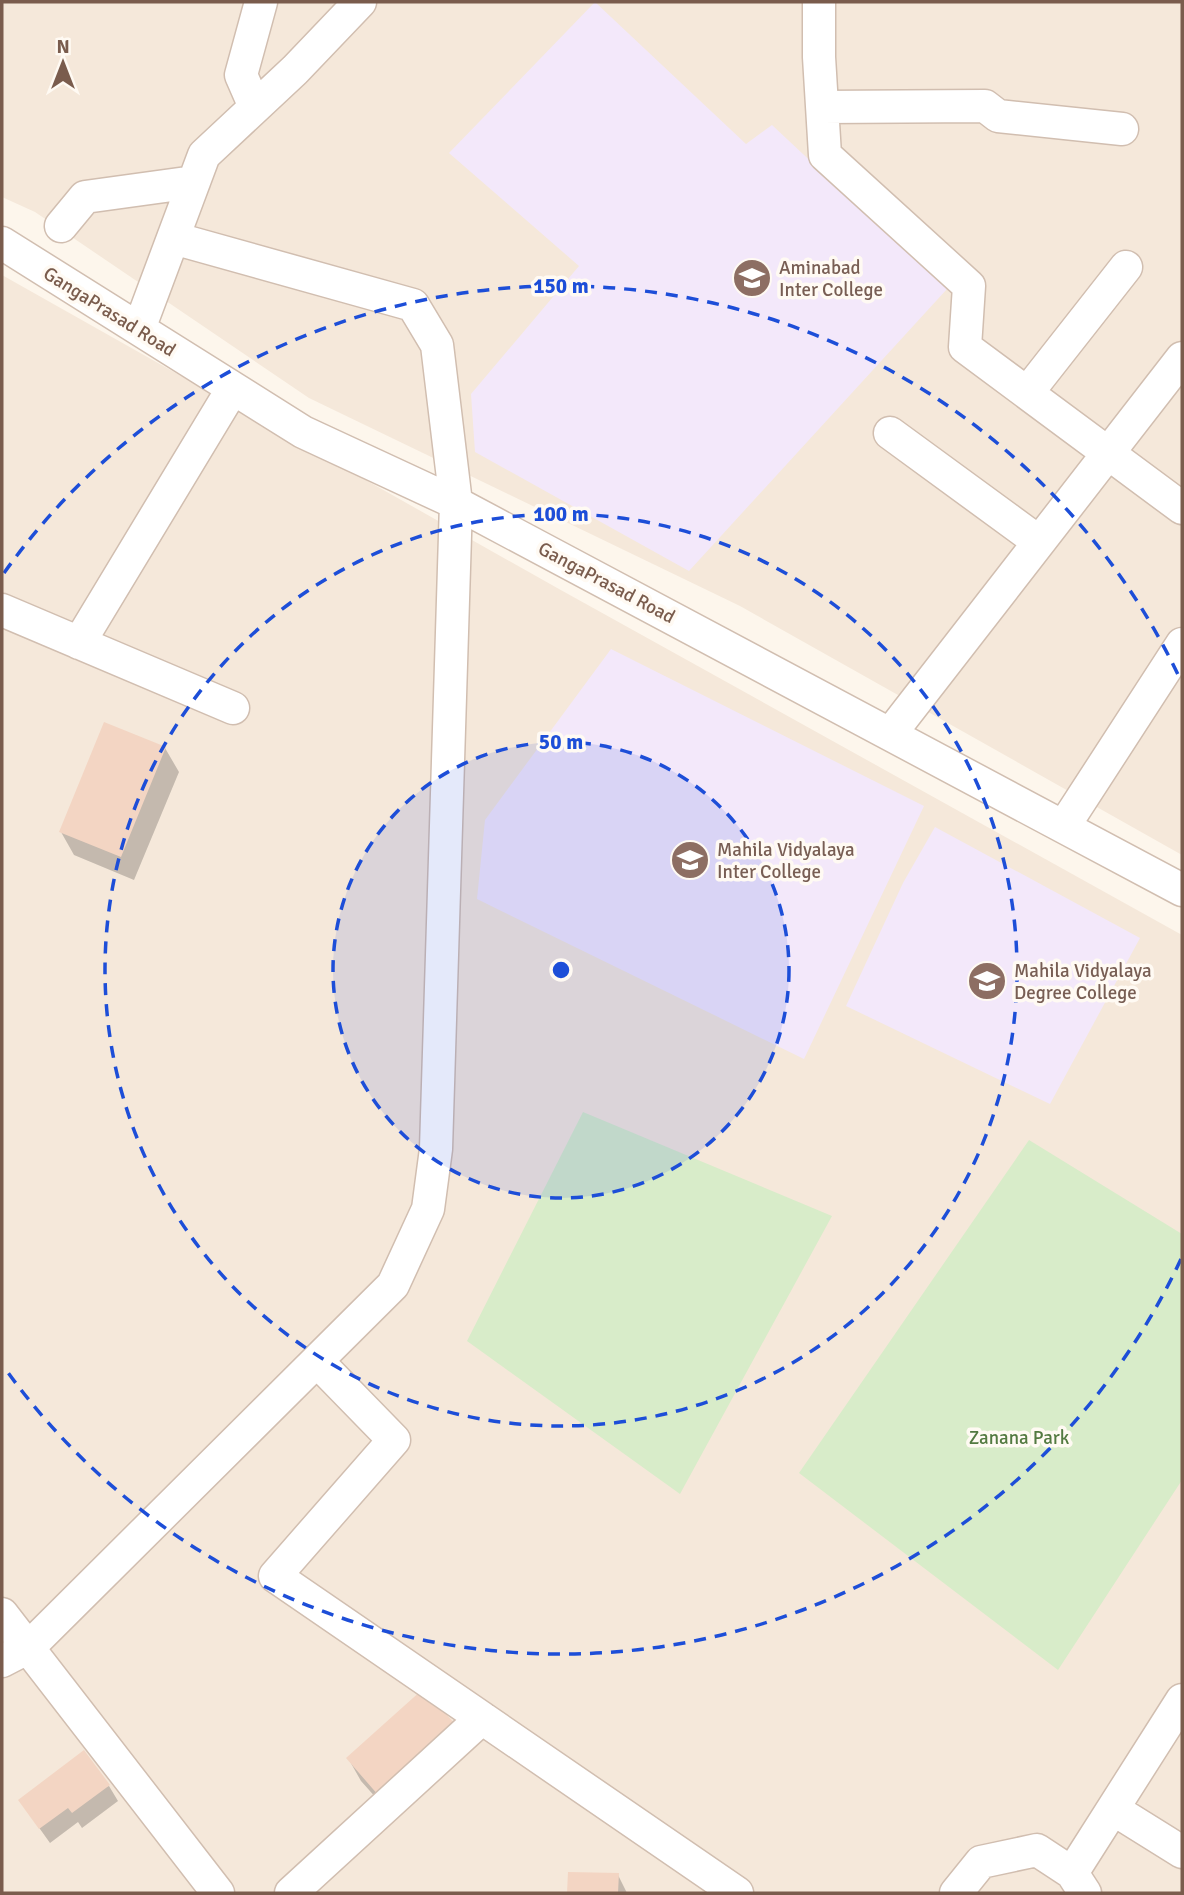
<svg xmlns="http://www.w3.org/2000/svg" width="1184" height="1895" viewBox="0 0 1184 1895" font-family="Signika,sans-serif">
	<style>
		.residential { fill: #f5e8da }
		.education { fill: #f3e8fa }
		.green { fill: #d8ecc9 }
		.shadow { fill: #0003 }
		.building { fill: #f3d5c3 }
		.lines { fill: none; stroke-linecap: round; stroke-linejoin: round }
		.minor-casing { stroke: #d1beb0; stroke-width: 35 }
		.minor { stroke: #fff; stroke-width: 32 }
		.ring { fill: none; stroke: #1d4ed8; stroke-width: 3.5; stroke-dasharray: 12 9 }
		.labels { text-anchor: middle; stroke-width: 7; stroke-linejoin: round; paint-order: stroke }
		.education-label { font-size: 19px; fill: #785e54; stroke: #fffaf3; text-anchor: start }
		.street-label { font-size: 19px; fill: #7a5c4d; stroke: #fffaf3 }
		.park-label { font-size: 19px; fill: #537a41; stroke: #fffaf3 }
		.centre { fill: #1d4ed8; stroke: #fffaf3; stroke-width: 3.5 }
		.ring-label { font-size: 21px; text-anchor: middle; font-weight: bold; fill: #1d4ed8; stroke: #fffaf3; stroke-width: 7; stroke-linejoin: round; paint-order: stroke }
	</style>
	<rect width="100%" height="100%" fill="#fdf6ec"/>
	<path class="residential" d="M2 2H1182V855L740 606 309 398 35 212 2 197Z
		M2 275 559 589 1182 935V1893H2Z"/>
	<path class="education" d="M595 2 746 144 772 125 947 289 689 571 475 452 471 394 579 266 449 153Z
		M611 649 924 806 804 1059 477 899 485 820Z
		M935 827 1140 938 1050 1104 846 1006 903 883Z"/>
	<path class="green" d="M583 1112 832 1216 680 1494 467 1341Z
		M1029 1140 1182 1234V1480L1058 1670 799 1473Z"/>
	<path class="shadow" d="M165 748 179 772 134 880 74 855 61 832Z
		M423 1691 394 1818 361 1781 348 1758Z
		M109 1786 118 1801 82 1828 78 1822 50 1843 20 1801Z
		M570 1874 618 1875 627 1893H569Z"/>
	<path class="building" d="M104 722 166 747 121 857 59 832Z
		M423 1689 457 1726 379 1796 346 1758Z
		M84 1750 110 1785 72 1813 68 1808 39 1829 18 1800Z
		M568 1872 619 1873 618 1893H567Z"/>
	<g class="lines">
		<defs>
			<path id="minor" d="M819 2V57L825 155 969 286 965 347 1182 508
				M255 107 241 75 261 2
				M822 107 985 106 998 116 1122 129
				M61 226 85 197 194 182
				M2 243 303 432 456 503 1182 890
				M139 329 204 155 295 70 360 2
				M1027 393 1126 267
				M890 433 1039 542
				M2 610 233 708
				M79 643 233 388
				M891 733 1182 358
				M1064 826 1182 644
				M317 1361 394 1440 275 1576 737 1893
				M2 1614 218 1893
				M2 1661 29 1647 393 1285 428 1209 436 1149 456 503 437 345 413 305 173 238
				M1113 1809 1182 1852
				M1072 1873 1182 1700
				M291 1893 482 1718
				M956 1893 981 1862 1037 1850 1072 1873 1085 1893"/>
		</defs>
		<use href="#minor" class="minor-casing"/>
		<use href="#minor" class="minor"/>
	</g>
	<circle cx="561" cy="970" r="228" fill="#1d4ed8" fill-opacity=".12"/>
	<g class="ring">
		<circle cx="561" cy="970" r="228"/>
		<circle cx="561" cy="970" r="456"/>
		<path d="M1181 1259A684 684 0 0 1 4 1367M4 573A684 684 0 0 1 1181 681"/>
	</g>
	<defs>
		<symbol id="school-disc" viewBox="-11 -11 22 22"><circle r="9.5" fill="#8d6e63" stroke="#fffaf3"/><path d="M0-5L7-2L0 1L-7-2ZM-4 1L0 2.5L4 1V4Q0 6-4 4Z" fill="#fff"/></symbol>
		<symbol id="university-disc" viewBox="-11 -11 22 22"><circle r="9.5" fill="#8d6e63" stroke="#fffaf3"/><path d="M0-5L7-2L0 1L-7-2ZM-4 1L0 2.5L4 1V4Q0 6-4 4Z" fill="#fff"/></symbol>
	</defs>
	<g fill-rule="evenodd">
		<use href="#school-disc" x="730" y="256" width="44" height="44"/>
		<use href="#university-disc" x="668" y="838" width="44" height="44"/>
		<use href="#university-disc" x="965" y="959" width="44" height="44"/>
	</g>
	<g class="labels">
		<g class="education-label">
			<text x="779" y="274">Aminabad<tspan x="779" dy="22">Inter College</tspan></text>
			<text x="717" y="856">Mahila Vidyalaya<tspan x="717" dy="22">Inter College</tspan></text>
			<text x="1014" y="977">Mahila Vidyalaya<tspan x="1014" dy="22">Degree College</tspan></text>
		</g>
		<g class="street-label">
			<text transform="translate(110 311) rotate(32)" y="7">GangaPrasad Road</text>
			<text transform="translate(607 582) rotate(28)" y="7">GangaPrasad Road</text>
		</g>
		<g class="park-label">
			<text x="1019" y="1444">Zanana Park</text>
		</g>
	</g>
	<circle cx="561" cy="970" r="10" class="centre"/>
	<g class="ring-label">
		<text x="561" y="293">150 m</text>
		<text x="561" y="521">100 m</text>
		<text x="561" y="749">50 m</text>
	</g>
	<rect width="1184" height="1895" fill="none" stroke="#7a5c4d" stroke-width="7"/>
	<g transform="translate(63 63)" stroke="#fffaf3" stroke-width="5" paint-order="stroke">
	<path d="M0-5L12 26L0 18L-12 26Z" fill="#7a5c4d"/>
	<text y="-10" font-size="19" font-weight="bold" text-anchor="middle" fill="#7a5c4d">N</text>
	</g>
</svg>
